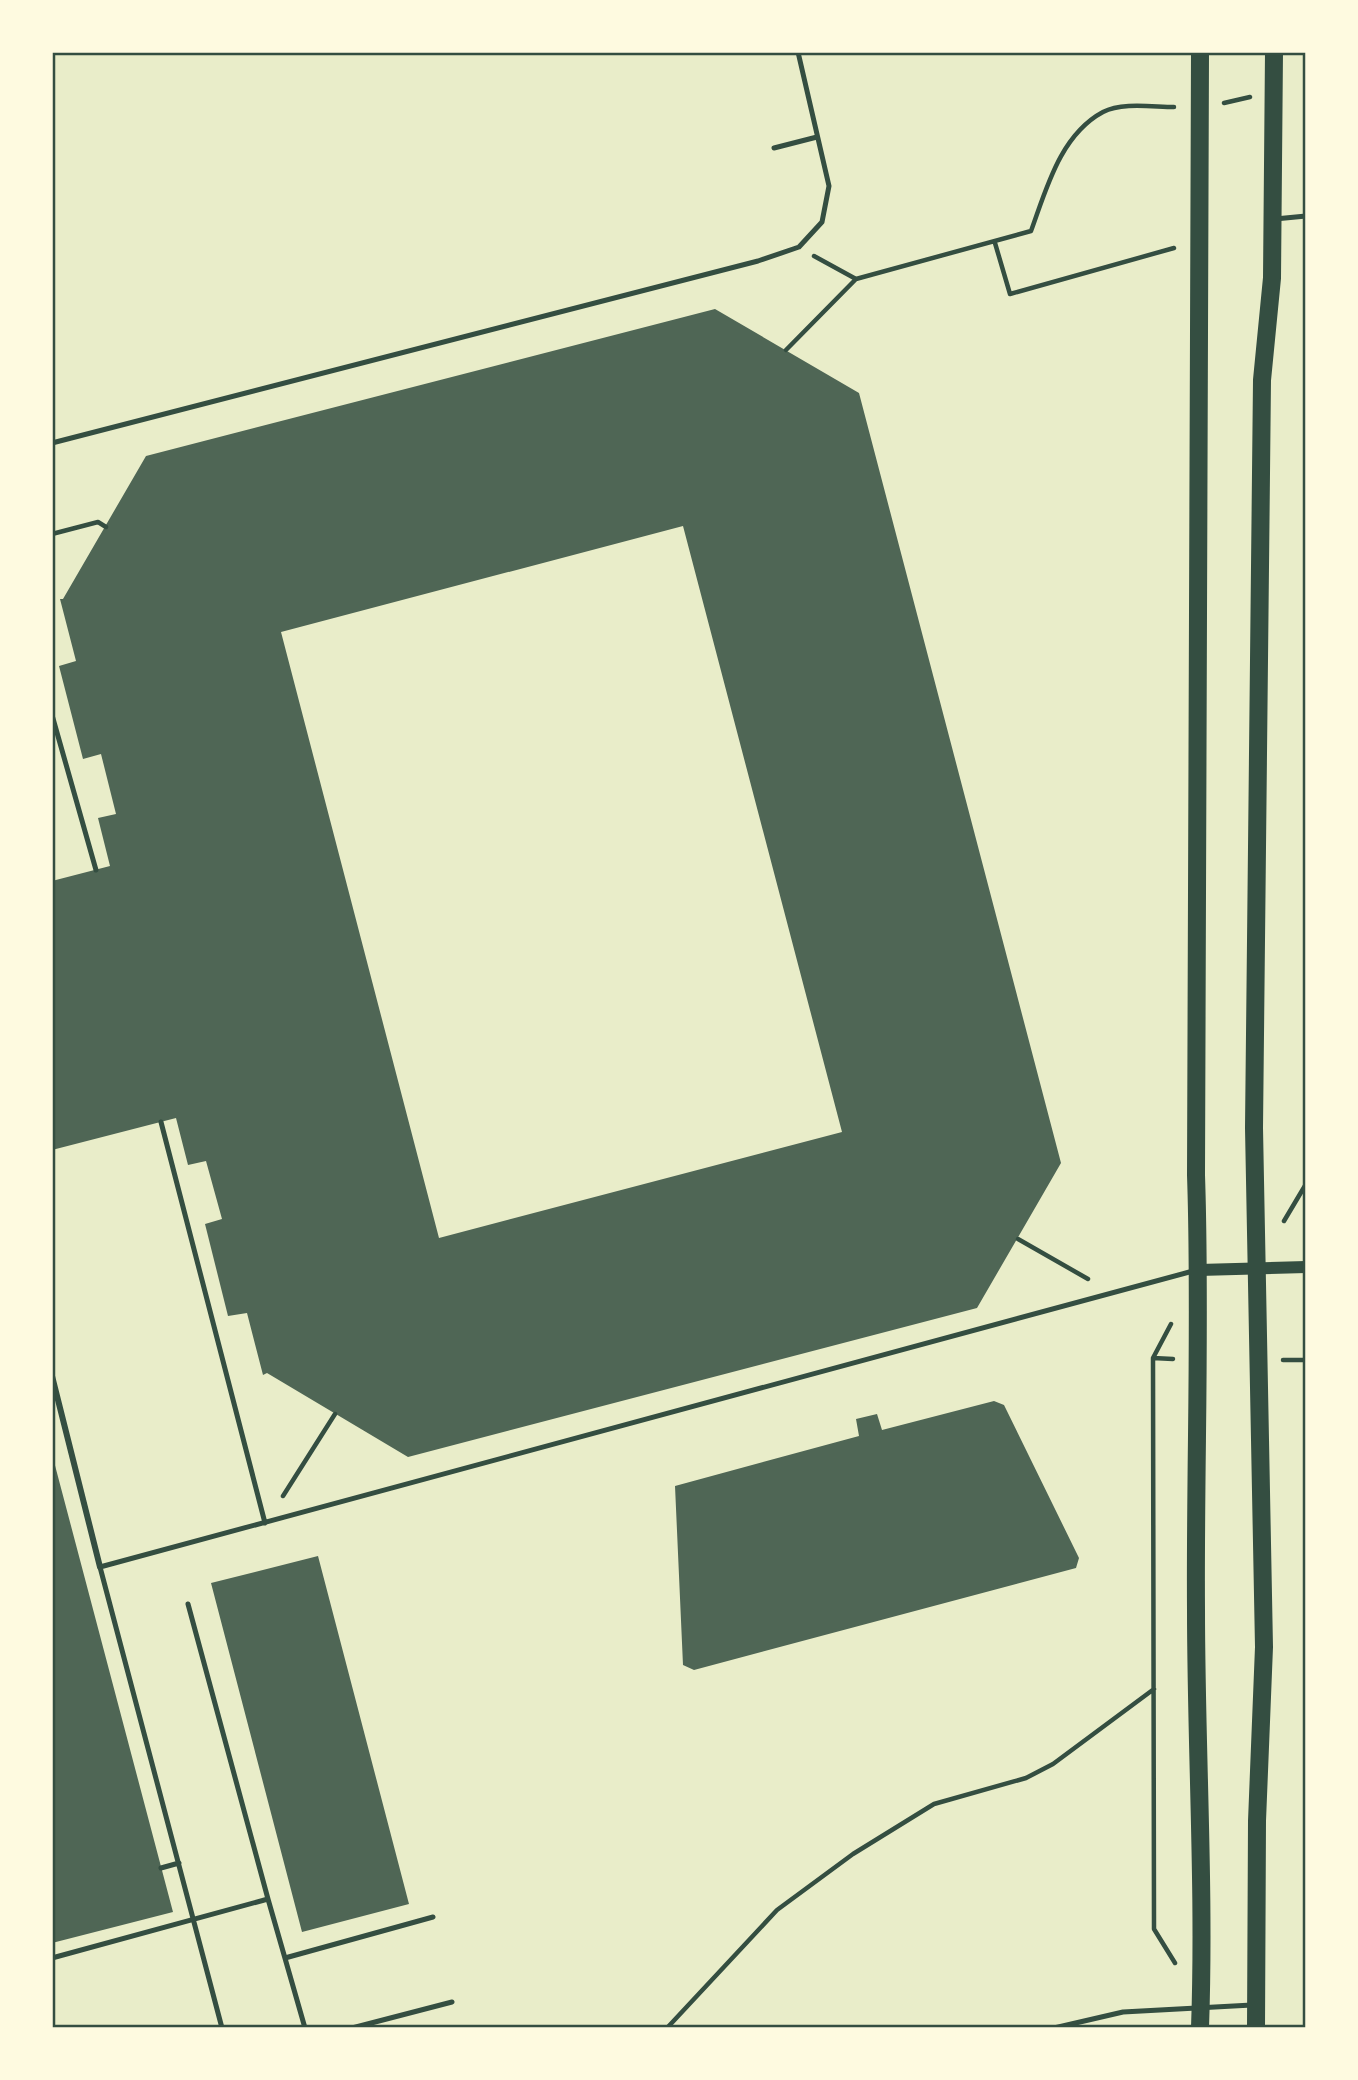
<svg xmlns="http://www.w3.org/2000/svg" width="1358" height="2080" viewBox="0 0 1358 2080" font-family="'Alegreya Sans',sans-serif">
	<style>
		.building { fill: #4f6655; fill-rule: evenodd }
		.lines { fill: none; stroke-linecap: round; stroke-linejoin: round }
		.path { stroke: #344e41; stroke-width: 4.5 }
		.service { stroke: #344e41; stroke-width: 5 }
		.pedestrian { stroke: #344e41; stroke-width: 6 }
		.tertiary { stroke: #344e41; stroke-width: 12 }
		.primary { stroke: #344e41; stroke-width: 18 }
		.neatline { fill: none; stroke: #344e41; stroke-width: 2.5 }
	</style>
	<rect width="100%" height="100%" fill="#e9edc9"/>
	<path class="building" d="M715 309 859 393 1061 1163 977 1308 408 1457 267 1373 263 1375 247 1313 228 1316 205 1224 222 1219 206 1161 188 1165 176 1118 52 1150V881L110 866 98 818 116 814 101 754 83 759 59 666 76 661 60 599H63L146 456ZM683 526 842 1132 439 1238 281 632Z
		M994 1401 1004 1405 1079 1558 1076 1568 694 1670 683 1665 675 1486 859 1436 856 1419 877 1414 882 1430Z
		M52 1454 173 1912 52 1943Z
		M318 1556 409 1904 302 1932 211 1583Z"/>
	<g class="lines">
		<path class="path" d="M1224 103 1250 97
			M995 243 1010 294 1174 248
			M814 256 856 279 1031 231C1046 190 1060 135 1103 112 1122 102 1153 107 1174 107
			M786 350 856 279
			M52 534 98 522 106 527
			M1284 1221 1306 1184
			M1018 1239 1088 1279
			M1171 1324 1153 1358 1154 1929 1175 1963
			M1153 1358 1173 1359
			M1283 1360H1306
			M283 1496 335 1414
			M667 2028 777 1910 853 1854 934 1804 1026 1778 1053 1764 1154 1689"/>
		<path class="service" d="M774 148 817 137
			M1275 219 1306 216
			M52 443 758 261 799 247 822 222 829 186 798 52
			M52 715 96 870
			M161 1122 265 1523
			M161 1868 179 1863
			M268 1899 305 2028
			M52 1958 268 1899 188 1604
			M285 1958 433 1917
			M222 2028 100 1567 1193 1271
			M352 2028 452 2002
			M1054 2028 1123 2012 1252 2005"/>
		<path class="pedestrian" d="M52 1376 100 1567"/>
		<path class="tertiary" d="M1199 1270 1306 1267"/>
		<path class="primary" d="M1200 2028C1205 1888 1196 1749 1196 1609 1195 1464 1201 1320 1196 1175L1200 52
			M1256 2028 1257 1821 1264 1647 1254 1128 1262 380 1272 278 1274 52"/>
	</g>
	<rect width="1358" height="2080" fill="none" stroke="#fefae0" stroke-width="108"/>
	<rect x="54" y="54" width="1250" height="1972" class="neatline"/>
</svg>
